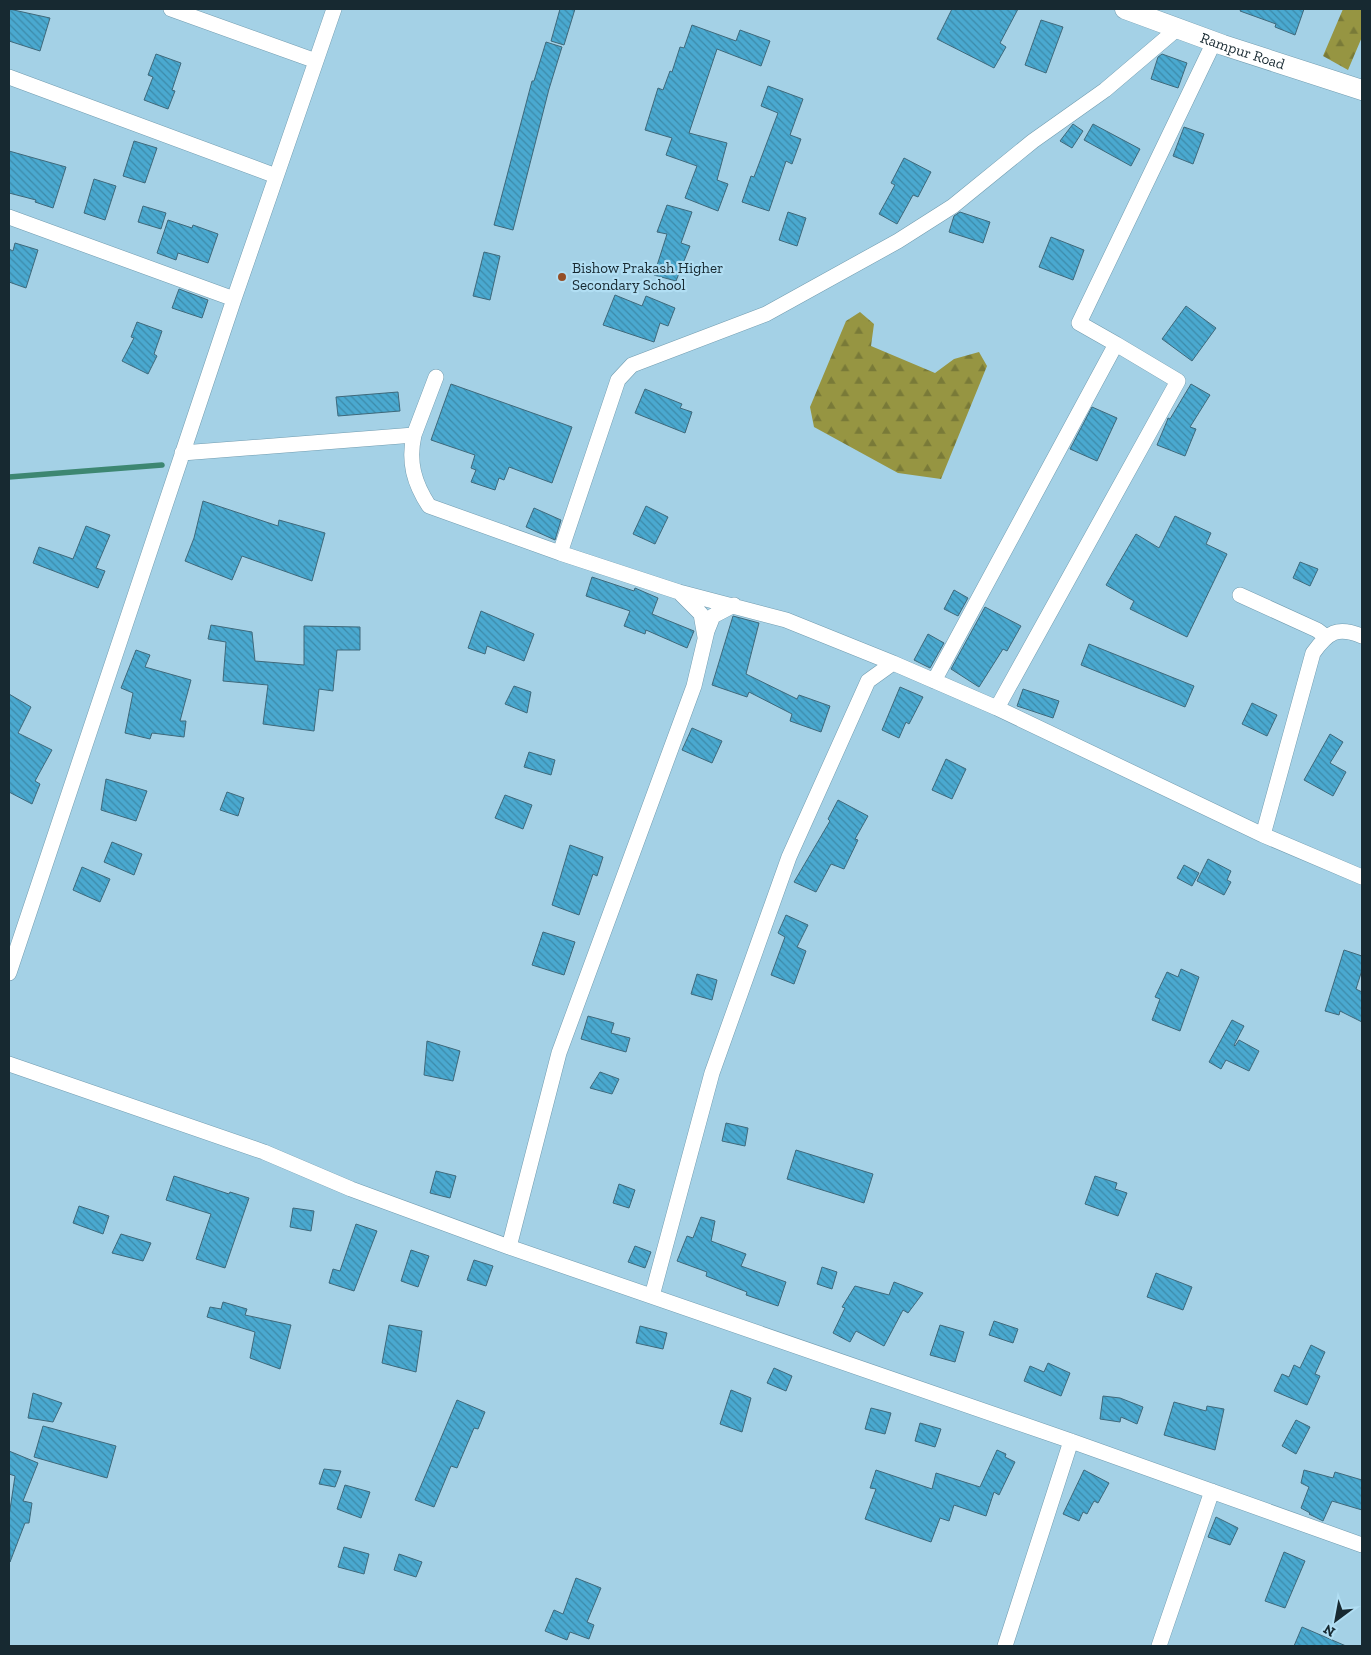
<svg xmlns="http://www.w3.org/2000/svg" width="1371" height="1655" viewBox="0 0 1371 1655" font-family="'Zilla Slab',serif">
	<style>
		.forest { fill: url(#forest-firs) }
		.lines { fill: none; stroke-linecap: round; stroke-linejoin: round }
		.stream { stroke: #3d8772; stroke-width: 5.5 }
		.building { fill: url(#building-back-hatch); stroke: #3f697b }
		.street-casing { stroke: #719cb0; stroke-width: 16 }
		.secondary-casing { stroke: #719cb0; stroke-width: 21 }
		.street { stroke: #fff; stroke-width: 15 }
		.secondary { stroke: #fff; stroke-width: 20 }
		.poi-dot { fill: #944e26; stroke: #b1def3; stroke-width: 2 }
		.labels { text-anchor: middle; stroke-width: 4.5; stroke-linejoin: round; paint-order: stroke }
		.street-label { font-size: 15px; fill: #172931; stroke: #b1def3 }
		.poi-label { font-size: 15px; fill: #172931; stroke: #b1def3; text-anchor: start }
	</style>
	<defs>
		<pattern id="forest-firs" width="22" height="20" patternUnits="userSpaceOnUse" patternTransform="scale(1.25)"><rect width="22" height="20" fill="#969542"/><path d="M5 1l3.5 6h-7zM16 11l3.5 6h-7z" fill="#797a38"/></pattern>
		<pattern id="building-back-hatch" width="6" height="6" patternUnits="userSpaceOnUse" patternTransform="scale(1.25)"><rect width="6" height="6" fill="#4aa9d0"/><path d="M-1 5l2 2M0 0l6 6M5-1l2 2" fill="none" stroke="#3d8aa9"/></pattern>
	</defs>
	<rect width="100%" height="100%" fill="#a4d1e6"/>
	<path class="forest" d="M1343 9H1362V37L1348 70 1323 56Z
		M860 312 874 324 871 346 935 373 954 359 979 352 987 366 941 479 898 473 814 427 810 407 846 321Z"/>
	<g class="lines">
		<path class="stream" d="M9 477 162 465"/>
	</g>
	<path class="building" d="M9 9 50 18 40 51 9 41Z
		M560 9H575L564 45 551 41Z
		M952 9H1018L1000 43 1006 47 994 68 937 39Z
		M1241 9H1304L1295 35 1275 27 1276 24 1240 11Z
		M1041 20 1063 27 1046 73 1025 65Z
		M692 25 736 41 740 30 770 41 761 66 717 49 689 133 727 143 717 180 728 184 718 211 685 198 697 166 666 155 672 138 645 130 658 88 663 90 670 71 672 72 680 47 684 48Z
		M546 42 562 47 549 89 513 230 494 225 532 81H534Z
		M156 54 181 63 172 90 175 91 168 109 144 100 153 77 148 75Z
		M1162 54 1187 63 1178 88 1151 79 1158 57Z
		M768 86 803 99 790 135 801 139 792 164 786 161 769 211 742 202 751 176 754 177 778 113 761 106Z
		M1073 124 1083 131 1072 148 1060 141Z
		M1093 124 1140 149 1131 166 1084 140Z
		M1184 127 1204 134 1193 164 1173 156Z
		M134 141 157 148 145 183 123 176Z
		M9 151 66 167 53 208 35 202 36 200 9 193Z
		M904 158 931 172 918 197 913 195 897 224 879 214 895 185 891 183Z
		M94 179 116 186 105 220 84 213Z
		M667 205 692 212 681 243 690 246 676 281 654 275 667 234 657 232Z
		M143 206 166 213 161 229 138 222Z
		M788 212 806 218 797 246 779 240Z
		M960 212 990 222 983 243 949 232 954 216Z
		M168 220 192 228 193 225 218 234 208 263 178 253 176 260 157 253Z
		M1051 237 1084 250 1073 280 1039 267Z
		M15 243 38 250 26 288 9 282V249L13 251Z
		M484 252 500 256 490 300 473 296Z
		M179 289 208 300 202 318 172 308Z
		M615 295 642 306 646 296 675 308 668 326 660 323 654 342 603 325Z
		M1186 306 1216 328 1192 361 1162 339Z
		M137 322 162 331 154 354 157 356 148 374 122 361 134 338 131 337Z
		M451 384 572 427 552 483 509 467 504 480 499 478 495 490 471 482 476 470 471 468 475 455 431 440Z
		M1191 384 1210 395 1190 427 1196 429 1185 456 1157 445 1167 421 1168 418 1170 419Z
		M645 389 682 404 680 408 692 412 685 433 635 413Z
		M398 392 400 411 338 416 336 397Z
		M1092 407 1117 418 1097 461 1070 449Z
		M203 501 278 526 279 520 325 533 312 581 242 556 232 580 185 561 194 538Z
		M646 506 668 517 655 544 633 534Z
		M534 508 561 520 555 540 526 527Z
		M1175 516 1211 533 1206 544 1227 554 1187 637 1130 609 1134 601 1106 585 1136 534 1159 548Z
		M86 526 110 535 96 568 105 571 98 588 33 563 39 547 73 559Z
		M1300 562 1318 569 1310 586 1293 578Z
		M592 577 634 591 635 588 658 598 652 614 694 631 687 648 646 630 645 634 624 626 630 611 586 596Z
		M954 590 968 598 958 616 944 609Z
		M985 607 1021 626 1007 651 1003 649 979 687 951 669Z
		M481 611 534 634 524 661 487 646 485 654 468 648Z
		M733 616 759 623 746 674 797 699 799 695 830 706 821 732 790 721 792 714 749 692 747 697 712 685Z
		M211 625 252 632 255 661 304 665V626L360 627V650H337L333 691 319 689 314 731 263 724 268 685 223 681 226 642 208 639Z
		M928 634 944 643 930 668 914 660Z
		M1089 644 1194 686 1185 707 1081 665Z
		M136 650 150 655 145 667 191 680 180 721H186L184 737 152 733 150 739 125 733 133 693 121 688Z
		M514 686 531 692 527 713 505 704Z
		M900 687 923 697 909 724 906 722 899 738 882 730Z
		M1023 689 1059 701 1053 718 1017 706Z
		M9 694 31 707 18 733 52 750 35 781 40 784 32 804 9 792Z
		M1252 703 1277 715 1267 736 1242 724Z
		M692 728 722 741 712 763 682 750Z
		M1330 734 1343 742 1330 763 1346 772 1333 796 1304 780Z
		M529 752 555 760 551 775 524 767Z
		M946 759 966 769 952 799 932 790Z
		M106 779 147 791 136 821 101 810Z
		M227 792 244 798 238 816 220 810Z
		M505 795 532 805 523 829 495 818Z
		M838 800 868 816 855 839 858 840 844 869 831 864 816 892 794 882 830 821 828 819Z
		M112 842 142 854 134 875 104 862Z
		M570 845 603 857 597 876 593 874 579 915 552 905Z
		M1208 859 1231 871 1227 880 1231 882 1224 895 1197 881Z
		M1184 865 1199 873 1192 886 1177 878Z
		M82 867 110 879 100 902 73 890Z
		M786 915 808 925 797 947 806 951 794 984 771 975 785 937 778 933Z
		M543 932 575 942 564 975 532 965Z
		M1344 950 1362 956V970L1356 989 1362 992V1022L1340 1011 1339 1015 1325 1011Z
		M1181 969 1199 977 1180 1031 1152 1020 1160 999 1155 997 1167 972 1178 977Z
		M697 974 717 980 712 1000 691 994Z
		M588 1016 614 1023 611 1033 630 1038 626 1052 581 1039Z
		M1232 1020 1244 1026 1234 1045 1235 1046 1239 1040 1259 1051 1249 1071 1226 1060 1221 1069 1209 1062Z
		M427 1041 460 1051 453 1081 424 1075Z
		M600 1072 619 1079 612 1094 590 1088Z
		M726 1123 748 1128 745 1146 722 1141Z
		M796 1150 873 1174 864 1203 787 1179Z
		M436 1171 456 1176 450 1198 430 1193Z
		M174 1176 229 1194 230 1192 249 1198 225 1268 196 1259 211 1214 166 1200Z
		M1095 1176 1117 1183 1115 1189 1127 1193 1118 1216 1085 1204Z
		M619 1184 635 1190 629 1208 613 1203Z
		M79 1206 109 1216 103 1234 73 1223Z
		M293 1208 314 1211 311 1231 290 1227Z
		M701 1217 715 1221 711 1241 746 1254 741 1266 786 1282 778 1306 746 1295 747 1292 706 1276 707 1272 677 1261 687 1236 693 1238Z
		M356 1224 377 1231 354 1291 329 1283 333 1269 340 1271Z
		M121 1234 151 1243 143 1261 112 1253Z
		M635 1246 651 1252 645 1268 628 1262Z
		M411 1250 429 1256 418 1287 401 1281Z
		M474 1260 493 1266 486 1286 467 1280Z
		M822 1267 837 1272 832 1289 817 1284Z
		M1156 1273 1192 1287 1183 1310 1147 1297Z
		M894 1282 923 1293 908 1313 903 1310 884 1346 856 1331 850 1342 833 1333 845 1308 842 1307 855 1286 889 1295Z
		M223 1302 247 1309 245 1315 291 1325 280 1369 250 1358 255 1332 207 1317 210 1307 221 1309Z
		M994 1321 1018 1329 1013 1343 989 1335Z
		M389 1325 422 1331 416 1372 382 1363Z
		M940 1325 964 1332 955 1362 930 1355Z
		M640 1326 667 1333 663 1349 636 1343Z
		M1311 1345 1325 1352 1315 1374 1320 1376 1307 1405 1274 1391 1282 1374 1289 1377 1294 1365 1300 1368Z
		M1048 1363 1070 1373 1061 1396 1024 1381 1030 1366 1044 1372Z
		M774 1368 792 1376 786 1391 767 1383Z
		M731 1390 751 1398 742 1432 720 1424Z
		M33 1393 62 1403 53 1422 28 1418Z
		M1103 1396 1120 1398 1143 1407 1137 1424 1121 1417 1120 1422 1100 1419Z
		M457 1400 485 1412 478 1429 474 1428 457 1468 451 1466 434 1507 415 1500Z
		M1174 1402 1206 1411 1207 1406 1224 1409 1215 1450 1164 1435Z
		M871 1408 891 1413 885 1434 865 1429Z
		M1296 1420 1310 1427 1296 1454 1282 1446Z
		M920 1423 941 1429 935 1447 915 1441Z
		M43 1426 116 1446 107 1478 34 1457Z
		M997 1450 1006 1454 1005 1457 1015 1462 999 1495 994 1492 986 1516 954 1505 949 1521 940 1518 931 1542 865 1519 876 1489 870 1488 876 1470 932 1489 936 1473 980 1487Z
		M9 1451 38 1463 23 1501 32 1503 29 1523H25L10 1562 9 1516 15 1476 9 1474Z
		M324 1469 341 1471 335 1487 319 1484Z
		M1084 1470 1109 1483 1098 1503 1094 1501 1087 1514 1083 1512 1079 1521 1063 1514Z
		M1304 1470 1333 1478 1335 1472 1362 1480V1510L1332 1501 1323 1521 1309 1514 1310 1513 1301 1508 1309 1487 1301 1483Z
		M345 1485 370 1492 361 1518 337 1509Z
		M1216 1517 1238 1528 1230 1545 1208 1537Z
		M344 1547 369 1554 364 1574 338 1567Z
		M1284 1552 1305 1561 1285 1608 1265 1601Z
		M399 1554 422 1562 416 1577 394 1570Z
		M576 1578 601 1588 587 1622 594 1625 589 1639 570 1632 567 1640 545 1631 554 1610 563 1614Z
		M1302 1627 1346 1646H1294Z"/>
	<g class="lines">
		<defs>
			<path id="street" d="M171 9 316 61
				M1178 28 1105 90 1033 141 953 206 898 241 766 314 632 365 618 380 560 553 679 592 786 620 893 663 997 708 1263 835 1362 877
				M9 77 276 176
				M9 217 234 299
				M414 435 436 377
				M182 453 414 435C408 462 414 483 429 506L560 553
				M681 594 701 614 705 637
				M1240 595 1317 630 1325 636
				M934 681 1116 344 1079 323 1214 42
				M997 708 1178 381 1116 344
				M1263 835 1313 653C1328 632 1337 626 1362 636
				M9 973 234 299 334 9
				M9 1064 264 1152 351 1189 509 1247 1071 1441 1362 1545
				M509 1247 559 1053 694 686 707 631 713 616 734 605
				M652 1296 712 1073 789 857 868 681 893 663
				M1005 1646 1071 1441
				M1159 1646 1212 1491"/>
			<g id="secondary">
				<path id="s1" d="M1125 9 1223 45 1362 90"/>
			</g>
		</defs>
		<use href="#street" class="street-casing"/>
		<use href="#secondary" class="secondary-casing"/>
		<use href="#street" class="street"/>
		<use href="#secondary" class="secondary"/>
	</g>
	<circle class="poi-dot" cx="562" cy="277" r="5"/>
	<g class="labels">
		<g class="street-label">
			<text dy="5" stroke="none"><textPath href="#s1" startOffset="125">Rampur Road</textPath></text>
		</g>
		<g class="poi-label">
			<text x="572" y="273">Bishow Prakash Higher<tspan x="572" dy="17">Secondary School</tspan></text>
		</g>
	</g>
	<rect width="1371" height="1655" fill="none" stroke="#172931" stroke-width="20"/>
	<g transform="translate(1336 1620) rotate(212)" stroke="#b1def3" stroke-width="4" paint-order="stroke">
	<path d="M0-4L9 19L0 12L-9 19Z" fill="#172931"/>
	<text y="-8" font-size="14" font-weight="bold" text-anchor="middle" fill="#172931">N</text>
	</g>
</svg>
